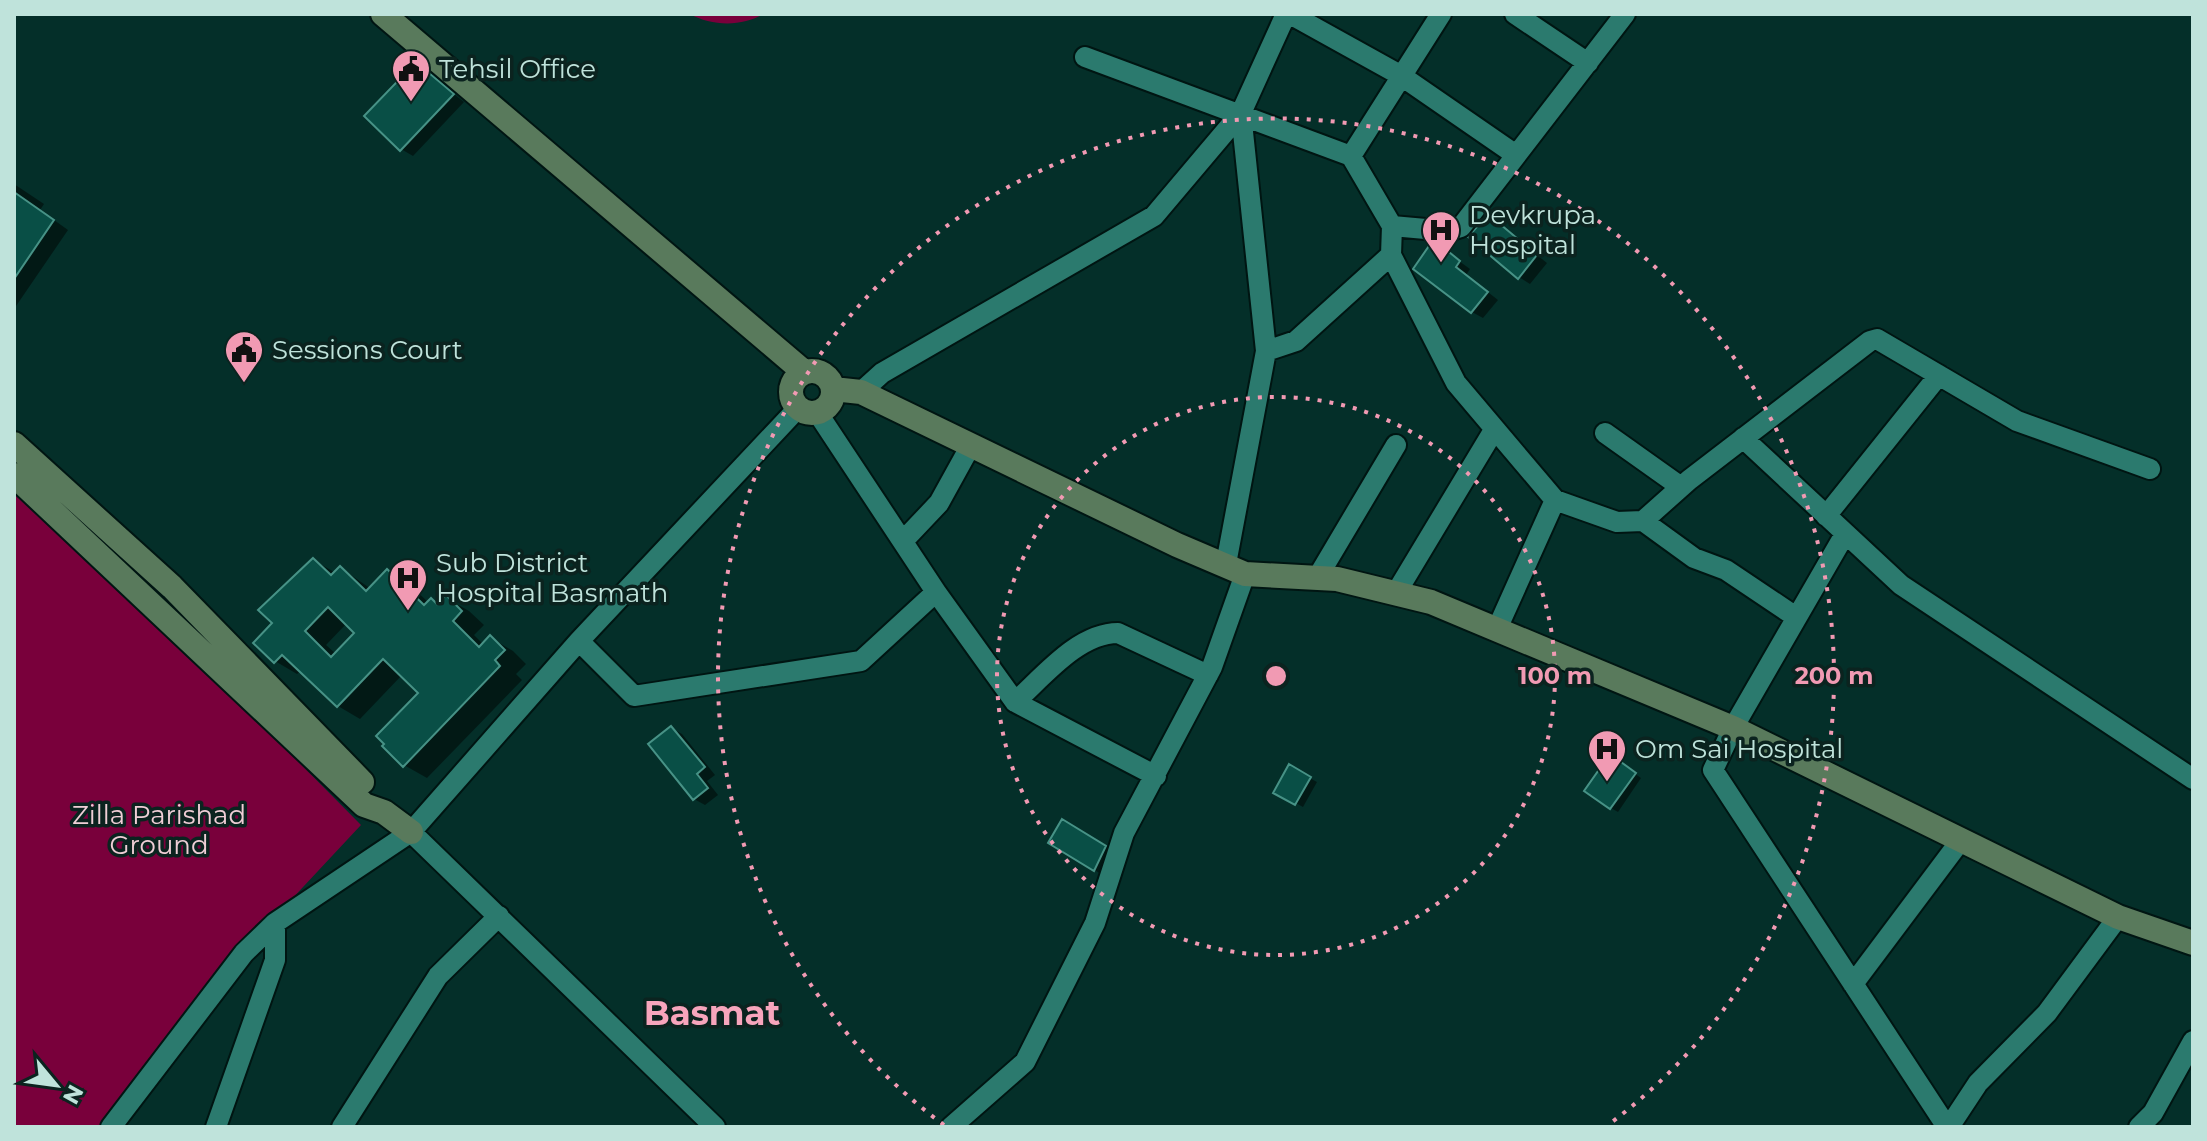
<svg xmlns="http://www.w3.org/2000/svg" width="2207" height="1141" viewBox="0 0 2207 1141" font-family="Montserrat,sans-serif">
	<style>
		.green { fill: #79003b }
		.shadow { fill: #0007; fill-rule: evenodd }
		.building { fill: #094f46; stroke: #479286; stroke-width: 2; fill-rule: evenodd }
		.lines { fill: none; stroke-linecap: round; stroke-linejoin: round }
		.street-casing { stroke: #001512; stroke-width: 24 }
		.secondary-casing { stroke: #001512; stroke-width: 28 }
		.street { stroke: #2b7a6e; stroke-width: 20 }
		.secondary { stroke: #597a5c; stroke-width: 24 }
		.ring { fill: none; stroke: #f19ab3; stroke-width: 4; stroke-dasharray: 4 8 }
		.labels { text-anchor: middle; stroke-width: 7; stroke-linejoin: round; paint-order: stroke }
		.poi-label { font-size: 26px; fill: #bfe3db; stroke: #0b231f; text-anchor: start }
		.park-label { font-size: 26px; fill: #efced6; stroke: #0b231f }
		.district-label { font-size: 34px; font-weight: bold; fill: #f7a5bc; stroke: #0b231f }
		.centre { fill: #f19ab3; stroke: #0b231f; stroke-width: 4 }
		.ring-label { font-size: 24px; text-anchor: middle; font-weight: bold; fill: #f19ab3; stroke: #0b231f; stroke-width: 7; stroke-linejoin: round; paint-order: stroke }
	</style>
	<rect width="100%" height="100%" fill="#042f29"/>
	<path class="green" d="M690 14H763C742 27 711 26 690 14Z
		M14 490 134 596 361 825 275 917 99 1127H14Z"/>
	<path class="shadow" d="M416 64 464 102 413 156 401 149Z
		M14 184 44 204 40 210 68 230 14 309Z
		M1488 216 1547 263 1530 284 1519 277Z
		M1437 245 1470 269 1466 275 1498 300 1483 318 1472 312Z
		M313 560 336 573 341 568 371 589 387 572 410 585 429 603 432 601 439 605 446 598 469 611 484 625 474 635 484 645 491 638 513 651 526 664 516 674 522 680 427 778 404 765 421 693 402 675 360 719 338 706 301 671 297 674 275 661V623ZM347 623 357 633 336 654 326 645Z
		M671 728 682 734 715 775 707 781 718 795 705 805 694 799Z
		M1617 761 1641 778 1618 812 1611 808Z
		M1289 767 1317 782 1303 807 1276 792Z
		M1063 822 1112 852 1101 874 1050 842Z"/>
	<path class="building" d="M416 62 454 94 400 151 364 116Z
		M14 192 54 220 14 279Z
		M1488 214 1537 255 1518 279 1468 237Z
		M1431 243H1438L1460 261 1456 267 1488 292 1471 313 1413 269Z
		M313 558 331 575 340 566 366 591 387 569 424 605 431 598 437 604 446 595 462 611 453 621 479 647 490 635 505 650 495 660 500 666 403 767 382 746 384 744 376 736 418 693 383 659 337 707 282 655 274 663 253 643 272 623 258 610ZM328 607 354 633 331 657 305 631Z
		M671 726 705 767 697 774 708 788 693 800 648 744Z
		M1610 754 1636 773 1610 809 1584 791Z
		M1289 764 1311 777 1295 805 1273 793Z
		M1062 819 1106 846 1094 871 1048 843Z"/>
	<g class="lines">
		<defs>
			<path id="street" d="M1290 14 1400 75 1516 155
				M1515 14 1588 63
				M1085 57 1351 156 1392 226 1391 255 1456 383 1555 500 1617 522 1643 521 1689 480 1870 341 1877 339 2017 421 2150 469
				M1351 156 1441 14
				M1392 226 1448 231 1461 227 1625 14
				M1266 351 1296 341 1391 255
				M861 392 882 373 1154 216 1241 113 1286 14
				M817 412 936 592
				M1605 433 1681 487
				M1743 438 1901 585 2193 779
				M1826 516 1939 375
				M1643 521 1694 558 1726 570 1796 617
				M1845 534 1733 728 1713 770 1947 1127
				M903 541 939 503 971 445
				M1226 564 1266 351 1241 113
				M1317 578 1396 445
				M1396 593 1494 430
				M1497 629 1555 500
				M579 641 634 696 861 661 936 592 1015 702 1156 776
				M1015 702C1043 677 1078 633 1118 633L1208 675
				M411 832 715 1127
				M1853 984 1961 840
				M111 1127 244 953 275 923
				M216 1127 275 960V923L411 832 579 641 798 408
				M342 1127 438 976 499 916
				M951 1127 1025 1062 1095 923 1124 833 1212 667 1245 574
				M1949 1127 1978 1083 2047 1013 2118 917
				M2139 1127 2153 1113 2193 1041"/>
			<path id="secondary" d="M383 14 804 372
				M791 392a21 21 0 1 1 42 0a21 21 0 1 1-42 0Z
				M833 389 861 392 1177 545 1245 574 1337 579 1431 602 1733 728 2118 917 2193 943
				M14 444 172 587 362 782
				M14 475 364 805 384 812 411 832"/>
		</defs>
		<use href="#street" class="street-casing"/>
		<use href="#secondary" class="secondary-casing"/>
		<use href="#street" class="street"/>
		<use href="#secondary" class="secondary"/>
	</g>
	<g class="ring">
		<circle cx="1276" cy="676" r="279"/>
		<path d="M944 1125A558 558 0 1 1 1608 1125"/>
	</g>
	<defs>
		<symbol id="civic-pin" viewBox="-11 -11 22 30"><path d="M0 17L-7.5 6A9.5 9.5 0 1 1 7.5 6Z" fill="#f19ab3" stroke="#0b231f"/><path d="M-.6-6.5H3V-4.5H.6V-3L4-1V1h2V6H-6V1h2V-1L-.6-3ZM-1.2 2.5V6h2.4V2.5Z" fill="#111"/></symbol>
		<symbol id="hospital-pin" viewBox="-11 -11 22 30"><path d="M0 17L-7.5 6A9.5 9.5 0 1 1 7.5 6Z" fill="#f19ab3" stroke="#0b231f"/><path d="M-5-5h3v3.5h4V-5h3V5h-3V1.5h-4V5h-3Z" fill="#111"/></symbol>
	</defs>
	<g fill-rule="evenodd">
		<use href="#civic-pin" x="389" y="47" width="44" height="60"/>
		<use href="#hospital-pin" x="1419" y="208" width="44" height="60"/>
		<use href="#civic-pin" x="222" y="328" width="44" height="60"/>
		<use href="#hospital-pin" x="386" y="556" width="44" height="60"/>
		<use href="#hospital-pin" x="1585" y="727" width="44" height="60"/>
	</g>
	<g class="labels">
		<g class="poi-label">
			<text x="439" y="78">Tehsil Office</text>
			<text x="1469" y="224">Devkrupa<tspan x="1469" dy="30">Hospital</tspan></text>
			<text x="272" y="359">Sessions Court</text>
			<text x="436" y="572">Sub District<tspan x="436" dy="30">Hospital Basmath</tspan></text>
			<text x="1635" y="758">Om Sai Hospital</text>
		</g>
		<g class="park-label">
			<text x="159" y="824">Zilla Parishad<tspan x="159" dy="30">Ground</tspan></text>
		</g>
		<g class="district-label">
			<text x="712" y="1025">Basmat</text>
		</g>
	</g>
	<circle cx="1276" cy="676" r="12" class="centre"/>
	<g class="ring-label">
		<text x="1555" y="684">100 m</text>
		<text x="1834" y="684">200 m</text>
	</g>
	<rect width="2207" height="1141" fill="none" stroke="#bfe3db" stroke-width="32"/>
	<g transform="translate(56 1085) rotate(119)" stroke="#0b231f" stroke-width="6" paint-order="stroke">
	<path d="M0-6L14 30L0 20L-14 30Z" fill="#bfe3db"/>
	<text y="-12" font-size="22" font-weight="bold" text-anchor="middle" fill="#bfe3db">N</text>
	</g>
</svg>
